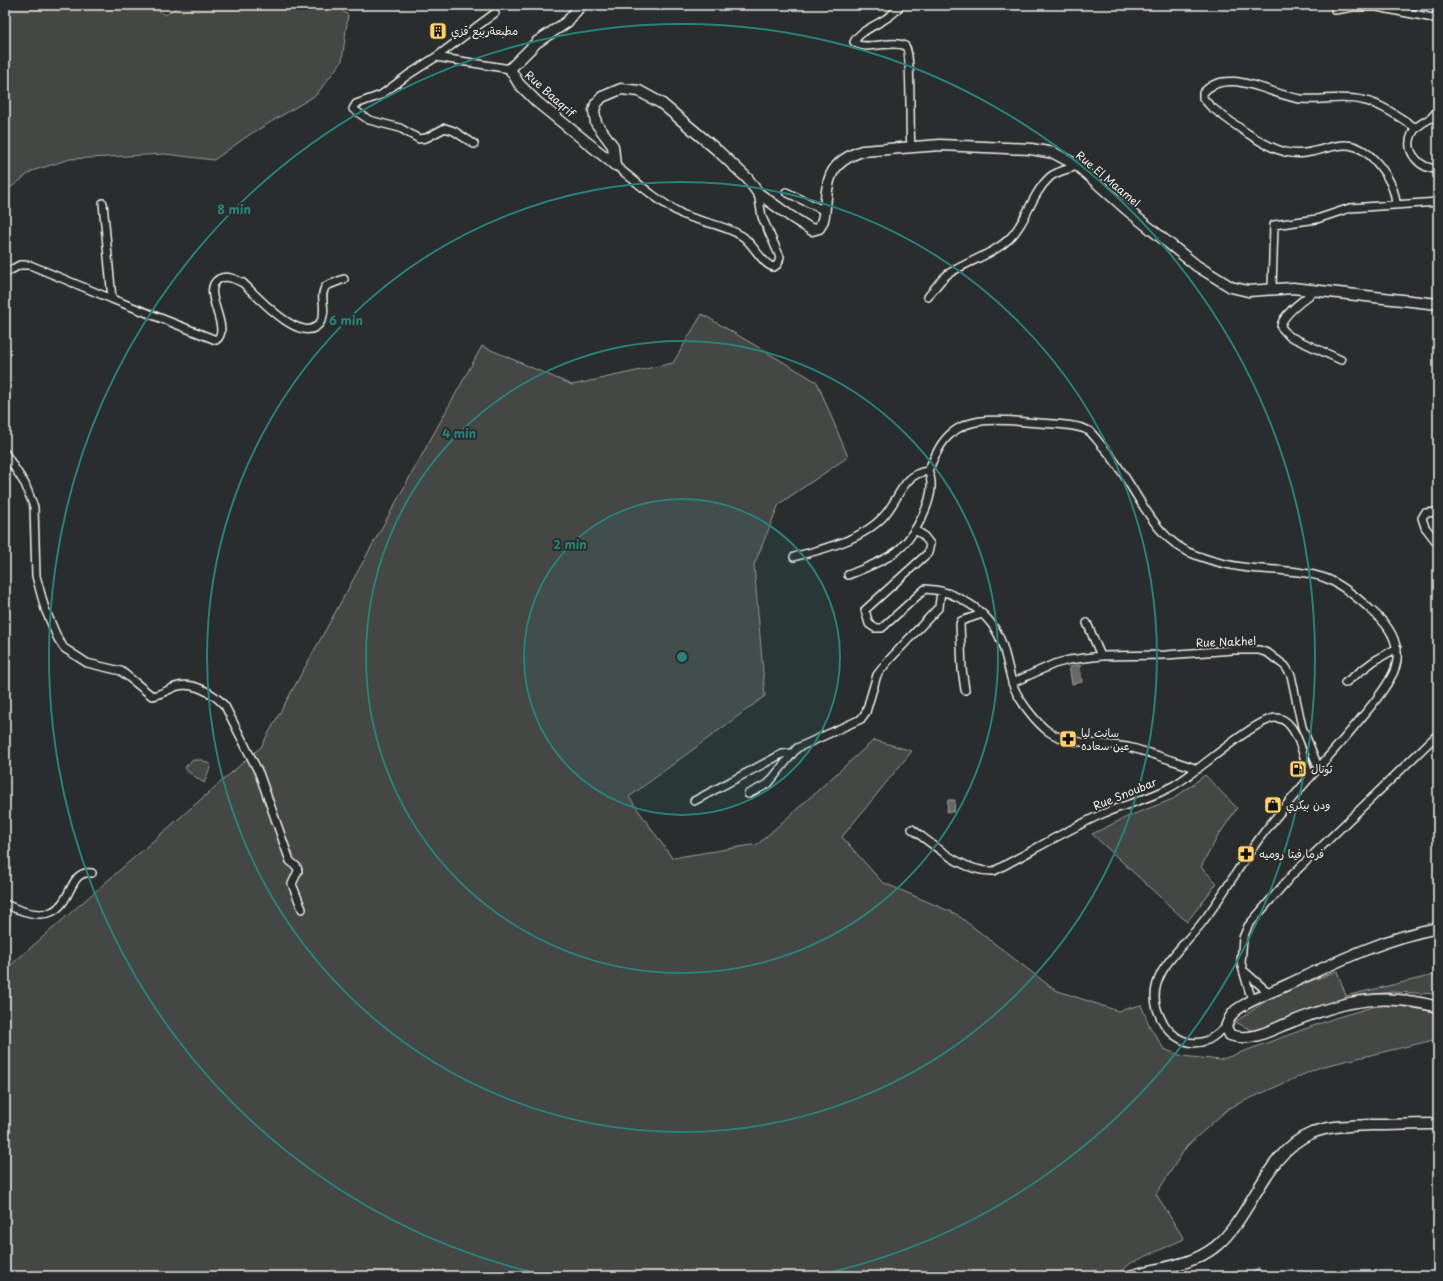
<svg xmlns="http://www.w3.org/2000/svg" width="1443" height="1281" viewBox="0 0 1443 1281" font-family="'Playpen Sans','Playpen Sans Arabic',sans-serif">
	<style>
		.green { fill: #444645; stroke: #9c9c96 }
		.water { fill: #676866; stroke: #9f9f9a }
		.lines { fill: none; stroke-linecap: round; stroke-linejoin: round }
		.street-casing { stroke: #f4f1e8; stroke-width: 10 }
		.secondary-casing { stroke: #f4f1e8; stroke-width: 13 }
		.street { stroke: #2a2d2e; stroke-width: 7 }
		.secondary { stroke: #2a2d2e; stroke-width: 10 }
		.ring { fill: none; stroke: #26827a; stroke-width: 2 }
		.labels { text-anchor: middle; stroke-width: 4; stroke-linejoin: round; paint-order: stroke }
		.poi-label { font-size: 11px; fill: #f4f1e8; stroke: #2a2d2e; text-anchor: start }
		.street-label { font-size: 11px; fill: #f4f1e8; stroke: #2a2d2e }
		.centre { fill: #26827a; stroke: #2a2d2e; stroke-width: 2 }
		.ring-label { font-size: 12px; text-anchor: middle; font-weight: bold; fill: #26827a; stroke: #2a2d2e; stroke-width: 4; stroke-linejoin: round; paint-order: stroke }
	</style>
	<rect width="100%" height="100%" fill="#2a2d2e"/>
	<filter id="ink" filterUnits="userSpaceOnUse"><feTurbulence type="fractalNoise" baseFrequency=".025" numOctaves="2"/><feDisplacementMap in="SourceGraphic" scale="8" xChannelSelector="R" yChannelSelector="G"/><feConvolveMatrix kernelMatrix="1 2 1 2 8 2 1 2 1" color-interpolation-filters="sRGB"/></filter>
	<g filter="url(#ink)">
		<path class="green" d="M5 5H149L166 15 179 5H335L348 15 342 61 316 95 249 135 214 160 165 154 70 159 32 171 5 192Z
			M702 314 817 382 848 457 779 504 754 565 765 696 629 797 672 858 758 844 874 740 912 751 842 837 882 882 956 914 1055 990 1118 1011 1141 1005 1150 1027 1164 1049 1182 1056 1220 1060 1335 1018 1379 1005H1402L1438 1013V1039L1320 1067 1229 1108 1187 1146 1156 1194 1184 1239 1131 1263 1116 1276H5V970L261 747 482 346 572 385 673 363Z
			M193 760H202L211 765 204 783 187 771 185 767Z
			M1205 775 1237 808 1218 836 1201 867 1217 883 1187 922 1092 834 1129 816 1173 799Z
			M1337 971 1346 996 1438 974V994L1393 992 1365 995 1254 1031 1235 1022 1275 995Z"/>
		<path class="water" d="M1080 665 1082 682 1072 684 1069 667Z
			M948 800H955L954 812H947Z
			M1259 1268 1264 1276H1246Z"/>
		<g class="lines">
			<defs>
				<path id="street" d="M900 5C891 22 861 27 854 42 863 52 893 39 905 46 912 50 909 133 911 147
					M1335 10 1353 7H1377L1438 19
					M495 13 436 57 510 69
					M1436 19 1438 8
					M436 57 408 75 381 95 356 104 353 109 369 120 400 128 419 139 426 138 445 128 454 131 474 144
					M1431 118 1438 110
					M1438 119 1431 118C1424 122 1415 126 1412 134 1404 152 1420 169 1438 169
					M615 165C636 182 658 201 682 214 702 223 723 224 742 236 753 243 763 266 774 267L778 264 780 257 762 217 758 193
					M786 192 825 211
					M1396 204C1395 188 1388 176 1378 164 1345 124 1323 161 1285 152 1260 145 1231 122 1210 106L1203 98V93C1226 65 1273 96 1301 99 1321 101 1342 95 1362 100 1382 104 1399 117 1416 128
					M5 273 20 265H30L112 299 103 203
					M1272 288 1274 225 1317 219 1350 208 1438 202
					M1315 291C1306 298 1281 315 1281 327L1289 336 1341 360
					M928 297C934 289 940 280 948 274 968 261 992 255 1009 239 1027 222 1031 194 1050 177 1057 171 1069 169 1078 166
					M112 299 216 340C233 329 199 290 219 279 227 275 235 279 243 283 257 296 305 350 321 321 328 310 318 296 326 286L344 279
					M5 453 25 484 34 507 36 576 45 609 58 639 64 648 87 663 121 671 152 696C160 695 167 690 175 687 192 681 214 693 225 706L259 773 290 861 297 867 298 871 292 884 302 909
					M1438 512 1425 513 1422 518 1425 527 1438 544
					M915 530 923 535 930 544 928 553 865 610 869 624 875 628H882L925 589C956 590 990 612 1001 641 1006 654 1008 668 1012 682 1016 697 1036 723 1049 732 1069 746 1108 742 1132 748 1154 754 1176 762 1198 769
					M794 557C825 548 860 541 883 517 899 500 903 473 928 471
					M848 575C863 569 879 563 893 554 913 541 940 494 928 471 932 462 936 453 941 445 963 411 1005 421 1039 423 1052 424 1078 424 1089 431 1094 435 1099 443 1104 448 1136 483 1150 540 1198 556 1212 561 1227 565 1242 567 1269 571 1299 569 1325 578 1341 584 1359 599 1371 610 1385 622 1395 634 1397 652 1398 661 1395 671 1390 679 1380 697 1366 712 1353 728 1323 764 1290 798 1262 835 1240 864 1223 896 1201 924 1182 948 1146 975 1157 1009 1164 1031 1184 1050 1208 1040 1214 1037 1220 1031 1226 1027
					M1087 623 1101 656
					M1012 683 1054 664 1069 660 1101 656 1166 655 1233 650H1259L1268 653 1285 666 1291 675 1302 727 1319 769
					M1345 683 1374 661 1397 648
					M965 690 962 669 960 624 961 621 982 614
					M748 794 768 784 797 748 861 719 866 712 877 675 888 661 939 607 941 591
					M694 801 782 754 792 753
					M912 829C935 846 964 873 994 871 1030 852 1065 831 1102 814 1123 805 1146 800 1167 789 1178 784 1188 776 1197 769 1213 758 1259 718 1276 718 1297 718 1305 762 1310 778
					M5 904C81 940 59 867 92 873
					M1243 970 1269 993
					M1252 1001 1241 963 1243 938 1248 926 1292 875 1438 734"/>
				<path id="secondary" d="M581 5 567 22 537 42 510 69 519 84 537 102 615 165
					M615 165 613 146 596 123 594 111 596 104 602 97 621 89 639 91 661 103 717 150 748 179 758 193 790 216 812 230 819 228C824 222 824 215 825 207 828 177 830 162 862 151L940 145 1031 149 1054 153 1078 166 1126 209 1197 266 1231 287 1248 291 1293 288 1438 304
					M1438 928C1385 938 1338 961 1289 984 1272 992 1250 999 1235 1011 1230 1016 1228 1021 1226 1027L1230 1035C1252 1043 1274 1028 1294 1021 1312 1014 1331 1007 1350 1003 1379 997 1410 999 1438 1007
					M1130 1276C1161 1266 1187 1268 1215 1247 1253 1216 1265 1152 1312 1133 1330 1125 1352 1126 1371 1125 1394 1125 1416 1124 1438 1124"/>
			</defs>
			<use href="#street" class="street-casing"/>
			<use href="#secondary" class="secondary-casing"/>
			<use href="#street" class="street"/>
			<use href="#secondary" class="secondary"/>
		</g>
	</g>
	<circle cx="682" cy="657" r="158" fill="#26827a" fill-opacity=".12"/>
	<g class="ring">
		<circle cx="682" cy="657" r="158"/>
		<circle cx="682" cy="657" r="316"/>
		<circle cx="682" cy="657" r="475"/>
		<path d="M545 1275A633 633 0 1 1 819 1275"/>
	</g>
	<defs>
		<symbol id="building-square" viewBox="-11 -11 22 22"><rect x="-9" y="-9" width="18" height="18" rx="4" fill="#ffd166" stroke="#2a2d2e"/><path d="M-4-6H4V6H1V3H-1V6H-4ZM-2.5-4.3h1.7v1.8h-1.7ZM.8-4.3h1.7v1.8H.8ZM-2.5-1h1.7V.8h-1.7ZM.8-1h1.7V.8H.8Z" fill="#111"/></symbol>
		<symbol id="pharmacy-square" viewBox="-11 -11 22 22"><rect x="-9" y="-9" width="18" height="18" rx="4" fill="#ffd166" stroke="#2a2d2e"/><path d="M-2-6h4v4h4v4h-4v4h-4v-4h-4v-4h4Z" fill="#111"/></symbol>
		<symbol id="fuel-square" viewBox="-11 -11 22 22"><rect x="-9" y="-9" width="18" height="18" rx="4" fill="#ffd166" stroke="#2a2d2e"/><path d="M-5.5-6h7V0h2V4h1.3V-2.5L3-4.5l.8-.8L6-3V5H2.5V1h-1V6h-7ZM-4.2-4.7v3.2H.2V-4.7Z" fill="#111"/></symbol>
		<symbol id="shop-square" viewBox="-11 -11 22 22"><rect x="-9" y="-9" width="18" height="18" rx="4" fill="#ffd166" stroke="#2a2d2e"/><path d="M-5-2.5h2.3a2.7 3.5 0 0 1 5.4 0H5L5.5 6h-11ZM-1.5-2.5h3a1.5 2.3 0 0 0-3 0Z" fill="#111"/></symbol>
	</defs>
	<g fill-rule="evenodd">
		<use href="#building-square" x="428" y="21" width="20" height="20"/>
		<use href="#pharmacy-square" x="1058" y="729" width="20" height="20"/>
		<use href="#fuel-square" x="1288" y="759" width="20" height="20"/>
		<use href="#shop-square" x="1263" y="795" width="20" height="20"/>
		<use href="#pharmacy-square" x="1236" y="844" width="20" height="20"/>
	</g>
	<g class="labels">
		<g class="poi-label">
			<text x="451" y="35">مطبعةربيع قزي</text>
			<text x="1081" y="737">سانت ليا<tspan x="1081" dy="13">عين سعاده</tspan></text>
			<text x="1311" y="773">توتال</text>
			<text x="1286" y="809">ودن بيكري</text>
			<text x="1259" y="858">فرما فيتا روميه</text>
		</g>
		<g class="street-label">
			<text transform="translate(550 94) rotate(42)" y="4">Rue Baaqrif</text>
			<text transform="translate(1108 179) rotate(40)" y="4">Rue El Maamel</text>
			<text transform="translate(1226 642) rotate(-2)" y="4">Rue Nakhel</text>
			<text transform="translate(1125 794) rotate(-22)" y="4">Rue Snoubar</text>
		</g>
	</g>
	<circle cx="682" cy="657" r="6" class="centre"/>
	<g class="ring-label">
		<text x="234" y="214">8 min</text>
		<text x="346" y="325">6 min</text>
		<text x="459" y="438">4 min</text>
		<text x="570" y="549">2 min</text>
	</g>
	<rect width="1443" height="1281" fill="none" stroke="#2a2d2e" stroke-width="20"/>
	<rect x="10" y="10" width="1423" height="1261" fill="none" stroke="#f4f1e8" stroke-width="1.5" filter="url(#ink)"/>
</svg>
